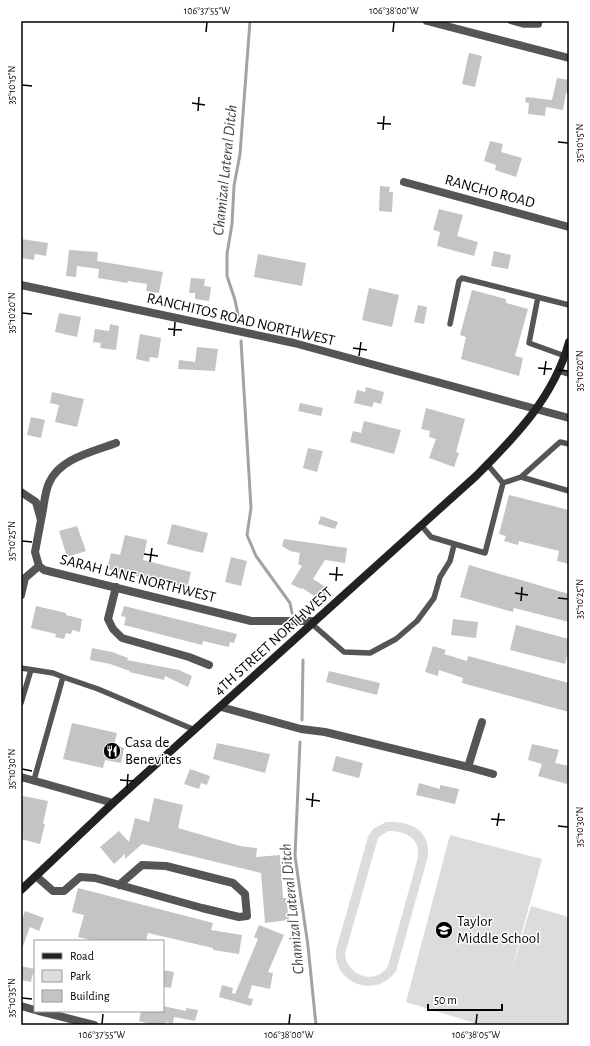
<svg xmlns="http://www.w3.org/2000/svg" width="590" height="1046" viewBox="0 0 590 1046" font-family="'Alegreya Sans',sans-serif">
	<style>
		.green { fill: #dcdcdc; fill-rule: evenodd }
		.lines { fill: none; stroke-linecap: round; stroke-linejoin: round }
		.stream { stroke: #a3a3a3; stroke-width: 3 }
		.building { fill: #c4c4c4 }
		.service { stroke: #555; stroke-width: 5.5 }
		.minor { stroke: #555; stroke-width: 8 }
		.tertiary { stroke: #555; stroke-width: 8 }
		.secondary { stroke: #222; stroke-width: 8 }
		.ticks { fill: none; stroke: #000; stroke-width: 1.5 }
		.labels { text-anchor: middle; stroke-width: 3; stroke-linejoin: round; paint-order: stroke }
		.street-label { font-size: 15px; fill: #000; stroke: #fff }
		.poi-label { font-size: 15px; fill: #000; stroke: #fff; text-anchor: start }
		.water-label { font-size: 16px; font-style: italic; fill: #444; stroke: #fff }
		.neatline { fill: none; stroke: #000; stroke-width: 1.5 }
		.ticks-label { font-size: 10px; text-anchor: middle; fill: #000 }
	</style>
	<rect width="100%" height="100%" fill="#fff"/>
	<path class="green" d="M386 822C410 821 430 829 428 856L396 971C377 999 333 985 336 950L368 837 373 829ZM388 831C405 831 420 837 418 857L388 966C376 986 347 976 345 954L378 838Z
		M450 835 542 859 511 972 531 906 569 917V1025H481L406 1002Z"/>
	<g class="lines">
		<path class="stream" d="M239 320 235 300 227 276V254L232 224 234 186 240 154 250 21
			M241 341 251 508 247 535 256 556 290 603 292 613
			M302 720 303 660
			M300 742 295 856 308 946 316 1025"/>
	</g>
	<path class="building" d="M469 53 482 56 475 87 462 84Z
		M557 78 569 80V94L566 93 563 110 546 107 545 116 528 114 529 103 525 102 526 97 552 100Z
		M490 141 503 144 501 152 522 158 516 177 495 170 496 165 484 161Z
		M380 186 390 187 389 192H393L392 212 379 211Z
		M439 209 463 215 457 236 478 242 474 256 437 246 440 232 433 230Z
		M21 239 48 243 46 256 35 254 34 260 21 258Z
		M69 250 98 252 97 261 163 272 159 293 146 291 147 284 128 281 127 283 98 278 99 269 77 266 76 277 66 276Z
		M494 251 511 255 508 269 491 266Z
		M258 254 306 263 302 286 254 277Z
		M191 278 205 279 204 286 211 287 209 301 195 299V293H189Z
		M369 288 399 295 392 327 362 320Z
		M472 290 506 299V303L528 309 515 356 523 358 519 376 461 359 466 337 460 335Z
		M418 305 427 307 424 324 414 322Z
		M59 313 81 317 77 337 55 332Z
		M110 324 119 326 116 350 100 348 101 343 93 342 95 329 109 331Z
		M140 334 161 338 158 358 150 357 149 362 136 359Z
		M197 347 218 349 215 371 178 369 179 360 195 362Z
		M366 387 384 392 381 404 374 402 372 407 354 403 357 390 365 392Z
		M52 392 84 399 77 427 55 422 59 405 50 403Z
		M300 403 323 408 321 416 298 411Z
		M426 408 465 419 456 452 459 453 454 467 429 458 436 439 429 437 430 431 421 429Z
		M31 417 45 420 41 438 27 435Z
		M364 421 401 430 394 454 350 442 353 431 361 433Z
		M308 448 323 451 317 472 303 468Z
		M509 495 569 510V564L557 561 559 551 519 541 518 545 504 541 506 536 499 534Z
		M321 516 338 522 335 529 318 524Z
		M172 524 208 533 203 553 167 544Z
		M77 526 86 551 67 557 59 531Z
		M125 535 147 540 143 560 191 572 187 588 107 569 111 553 120 555Z
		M284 539 347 548 345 563 325 560 313 579 329 589 322 601 302 588 301 589 291 584 302 566 298 564 300 553 290 551 282 546Z
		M231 557 247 561 241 586 225 582Z
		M469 565 569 594V622L514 608 513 612 460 597Z
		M36 606 66 613V615L82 619 80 632 72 630 71 634 66 633 64 639 55 637 56 634 31 628Z
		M124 606 237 634 234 643 230 642 229 647 203 641 202 645 124 625 126 617 121 616Z
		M453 619 478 622 476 638 451 635Z
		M516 625 569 639V649L565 664 510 650Z
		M433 646 446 650 444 654 467 661 468 656 569 683V712L462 683 463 678 439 670 438 676 425 672Z
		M92 648 112 652 128 658 127 660 179 670 192 676 188 687 165 676 164 680 129 672 130 671 110 664 90 660Z
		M329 671 380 683 377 695 326 682Z
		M72 723 117 733 114 745 124 748 121 763 105 760 103 768 63 759Z
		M217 743 270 754 265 773 213 759Z
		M532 744 559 750 555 763 569 766 567 784 538 776 542 764 528 760Z
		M336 756 363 763 359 778 332 771Z
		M190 769 210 776 207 785 201 783 199 789 184 784Z
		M419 783 440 789V785L459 789 455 804 416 795Z
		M23 796 48 801 43 824H45L40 844 21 839V805Z
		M154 798 183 805 178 828 240 846 257 848 256 857 280 855 283 898H286L289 920 265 923 261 873 142 844 125 859V854L114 864 100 847 119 831 129 842 135 818 149 822Z
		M78 888 213 923 211 930 242 935 239 954 213 950V948L148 933 146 941H95L78 937 84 915 72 912Z
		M25 911 44 918 39 931 30 927 22 949 21 922Z
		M259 925 284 935 268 972 273 973 270 989 252 985 248 998 253 999 251 1006 219 997 222 985 233 988 232 993 235 994 258 939 254 937Z
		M21 966 34 969 31 982 21 980Z
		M163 970 174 972 171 988 163 987Z
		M163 1006 186 1011V1008L198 1010 195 1021 174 1017 173 1024 166 1022 165 1025H153L139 1021 141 1011H163Z"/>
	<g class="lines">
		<path class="service" d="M510 21 524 25H539L540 21
			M538 297 529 343 565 356
			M450 324 459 281 462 278 569 305
			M559 371 569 374
			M521 477 560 442 569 444
			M503 483 521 477 569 491
			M421 525 431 537 485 553 503 483 487 464
			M312 624 344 652 370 653 396 639 417 621 434 598 440 577 450 561 454 545
			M21 668 53 673 63 677 98 689 195 730
			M21 703 31 670
			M34 780 63 677"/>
		<path class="minor" d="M427 21 569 58
			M404 182 569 227
			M21 492 36 502 41 520 35 552 39 566 44 570 251 621H314
			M41 520C44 508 44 494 49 483 60 458 93 452 116 443
			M116 587 108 619 113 629 122 638 189 657 209 665
			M21 595 25 578 39 566
			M221 707 301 729 325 732 468 767 482 722
			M468 767 493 774
			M21 777 113 803
			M36 876 53 891H64L80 877 95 878 202 908 239 917 247 916 245 894 233 883 166 866 142 865 119 885
			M21 1006 35 1010
			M39 1011 94 1025"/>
		<path class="tertiary" d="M21 285 294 343 569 418"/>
		<path class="secondary" d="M21 890 113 803 476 476C515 437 554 397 569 342"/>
	</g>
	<path class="ticks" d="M206 32 207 22M393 32 394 22M22 85 32 86M192 103 205 105M198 111 199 97M377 123 391 124M383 130 384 116M558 142 568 143M22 313 32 314M168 329 182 330M174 336 175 322M353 348 367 350M359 356 361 342M538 368 552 369M558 370 568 371M544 375 546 361M22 541 32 542M144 554 158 556M150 562 152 548M329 574 343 575M336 581 337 567M515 593 528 595M558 598 568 599M521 601 522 587M22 769 32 771M120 780 134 781M127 788 128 774M306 799 320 801M312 807 313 793M491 819 505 820M497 826 499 813M558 826 568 827M22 998 32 999M102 1024 103 1014M289 1024 290 1014M476 1024 477 1014"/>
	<defs>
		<symbol id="restaurant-disc" viewBox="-11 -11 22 22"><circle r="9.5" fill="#000" stroke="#fff"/><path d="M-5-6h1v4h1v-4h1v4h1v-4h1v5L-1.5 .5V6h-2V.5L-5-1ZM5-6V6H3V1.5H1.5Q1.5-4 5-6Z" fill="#fff"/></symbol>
		<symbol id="school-disc" viewBox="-11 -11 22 22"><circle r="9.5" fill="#000" stroke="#fff"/><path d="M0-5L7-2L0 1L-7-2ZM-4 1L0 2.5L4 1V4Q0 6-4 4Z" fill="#fff"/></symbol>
	</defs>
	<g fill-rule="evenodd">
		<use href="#restaurant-disc" x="102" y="741" width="20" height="20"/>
		<use href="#school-disc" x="434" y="920" width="20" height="20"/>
	</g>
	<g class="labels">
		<g class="street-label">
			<text transform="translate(490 191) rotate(15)" y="5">RANCHO ROAD</text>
			<text transform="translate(241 319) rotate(13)" y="5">RANCHITOS ROAD NORTHWEST</text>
			<text transform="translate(138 578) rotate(14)" y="5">SARAH LANE NORTHWEST</text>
			<text transform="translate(273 641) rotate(-42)" y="5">4TH STREET NORTHWEST</text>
		</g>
		<g class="poi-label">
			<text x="125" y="747">Casa de<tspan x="125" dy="17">Benevites</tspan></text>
			<text x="457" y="926">Taylor<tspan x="457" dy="17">Middle School</tspan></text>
		</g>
		<g class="water-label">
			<text transform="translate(224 170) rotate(-84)" y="6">Chamizal Lateral Ditch</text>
			<text transform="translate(291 909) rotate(-96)" y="6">Chamizal Lateral Ditch</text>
		</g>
	</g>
	<rect width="590" height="1046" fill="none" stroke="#ffffff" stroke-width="44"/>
	<rect x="34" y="940" width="130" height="72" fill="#ffffff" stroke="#999999"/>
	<rect x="42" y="953" width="20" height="6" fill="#222222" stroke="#999999"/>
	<text x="70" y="960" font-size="12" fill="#000000">Road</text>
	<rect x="42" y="970" width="20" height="12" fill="#dcdcdc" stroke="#999999"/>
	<text x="70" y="980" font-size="12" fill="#000000">Park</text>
	<rect x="42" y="990" width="20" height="12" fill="#c4c4c4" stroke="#999999"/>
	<text x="70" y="1000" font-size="12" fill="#000000">Building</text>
	<path d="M428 1004v6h74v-6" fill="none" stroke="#000000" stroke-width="2"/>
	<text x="434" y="1004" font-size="12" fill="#000000" stroke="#ffffff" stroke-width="3" paint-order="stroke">50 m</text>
	<rect x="22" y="22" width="546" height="1002" class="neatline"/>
	<g class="ticks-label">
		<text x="207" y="14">106°37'55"W</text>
		<text x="394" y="14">106°38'00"W</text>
		<text transform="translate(11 85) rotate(-90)" y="4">35°10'15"N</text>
		<text transform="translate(579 143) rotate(-90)" y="4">35°10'15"N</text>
		<text transform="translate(11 313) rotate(-90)" y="4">35°10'20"N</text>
		<text transform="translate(579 371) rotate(-90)" y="4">35°10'20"N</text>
		<text transform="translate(11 541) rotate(-90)" y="4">35°10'25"N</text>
		<text transform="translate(579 599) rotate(-90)" y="4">35°10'25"N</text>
		<text transform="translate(11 769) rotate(-90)" y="4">35°10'30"N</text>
		<text transform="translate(579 827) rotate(-90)" y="4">35°10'30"N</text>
		<text transform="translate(11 998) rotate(-90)" y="4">35°10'35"N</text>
		<text x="102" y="1038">106°37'55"W</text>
		<text x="289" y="1038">106°38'00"W</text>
		<text x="476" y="1038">106°38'05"W</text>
	</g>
</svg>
